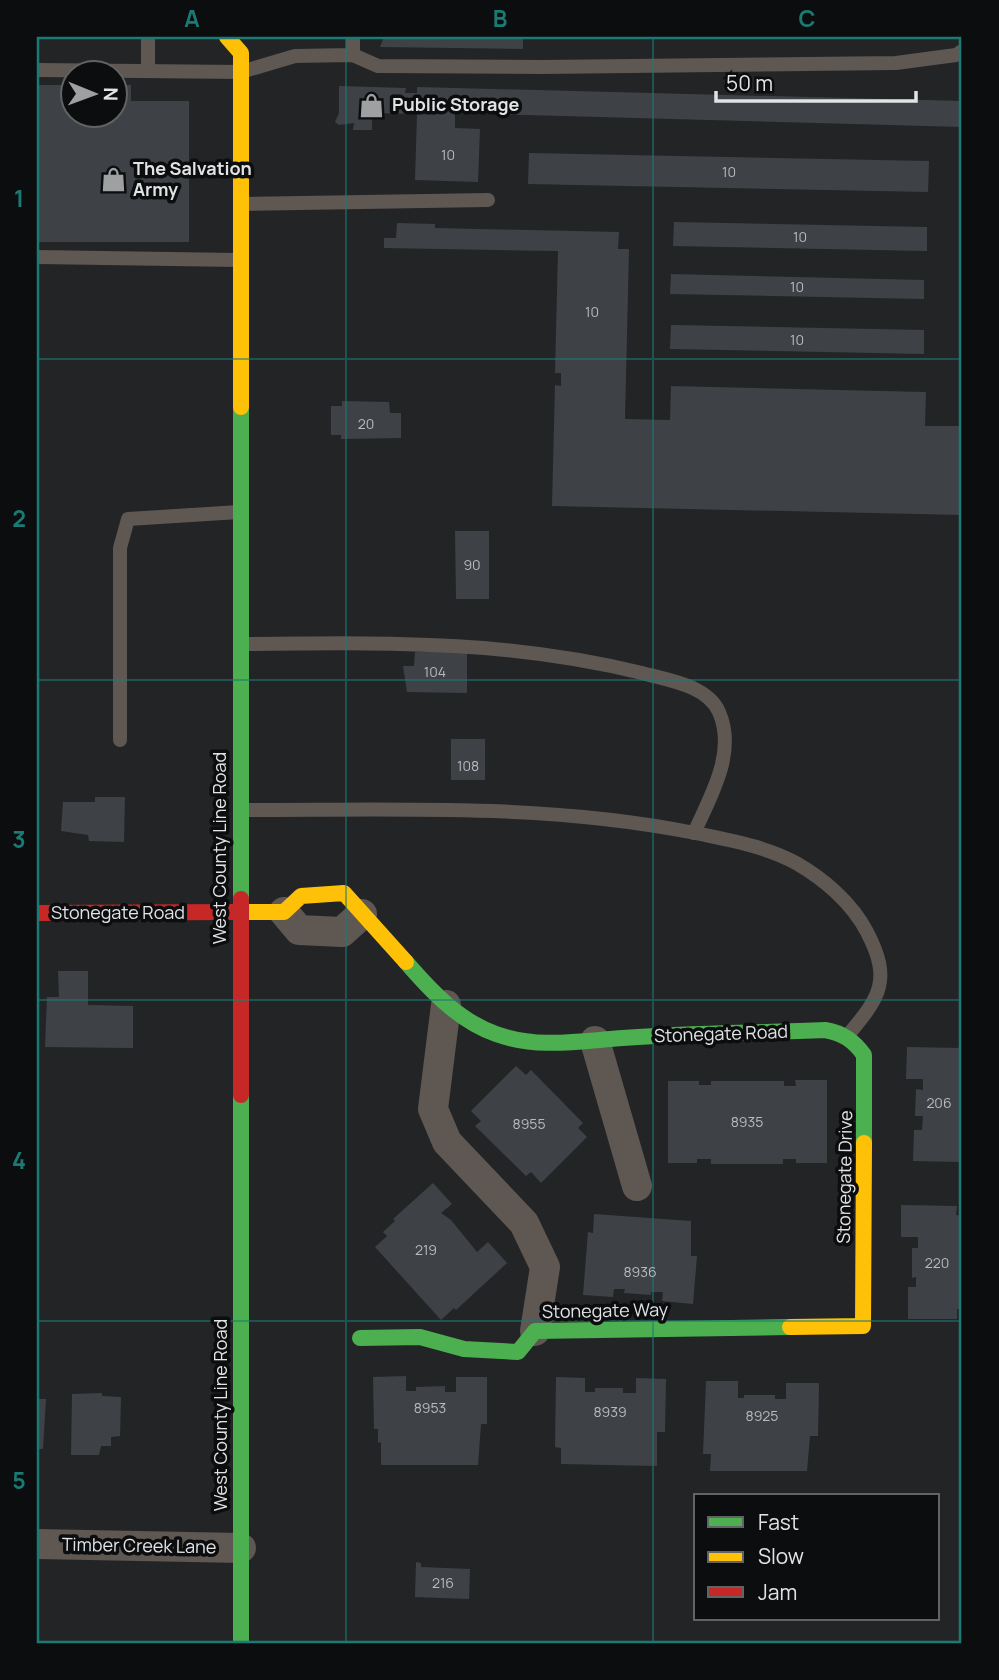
<svg xmlns="http://www.w3.org/2000/svg" width="999" height="1680" viewBox="0 0 999 1680" font-family="Manrope,sans-serif">
	<style>
		.building { fill: #3e4247 }
		.lines { fill: none; stroke-linecap: round; stroke-linejoin: round }
		.lane { stroke: #5e5752; stroke-width: 14 }
		.street { stroke: #5e5752; stroke-width: 30 }
		.fast { stroke: #4caf50; stroke-width: 16 }
		.slow { stroke: #ffc107; stroke-width: 16 }
		.jam { stroke: #c62828; stroke-width: 16 }
		.grid { fill: none; stroke: #1a7b74; stroke-width: 2; stroke-opacity: 0.55 }
		.labels { text-anchor: middle; stroke-width: 7; stroke-linejoin: round; paint-order: stroke }
		.number-label { font-size: 14px; fill: #b8bbbe }
		.poi-label { font-size: 18px; font-weight: bold; fill: #e1e3e5; stroke: #0c0d0e; text-anchor: start }
		.street-label { font-size: 18px; fill: #e1e3e5; stroke: #0c0d0e }
		.neatline { fill: none; stroke: #1a7b74; stroke-width: 2.5 }
		.grid-label { font-size: 23px; text-anchor: middle; font-weight: bold; fill: #1a7b74 }
	</style>
	<rect width="100%" height="100%" fill="#232426"/>
	<path class="building" d="M384 37H523V49L380 47Z
		M37 85H74V116H116V85H131V101H189V242H37Z
		M339 86 406 88 405 93H417V87L962 101V127L455 113V128L480 129 478 182 415 180 417 114 372 113V130H353L354 123 339 125 335 122 339 113Z
		M529 153 929 161 928 192 528 184Z
		M674 222 927 227V251L673 246Z
		M397 223 435 224V228L619 232 618 249H629L625 419 670 420 671 386 926 392 925 426H962V515L552 506 555 385 561 386V373H555L558 251 384 248V238H396Z
		M671 274 924 280V299L670 294Z
		M671 325 924 330V354L670 349Z
		M342 401 389 402 390 413H401V438L341 439V435H331V406H342Z
		M455 531H489V599H456Z
		M415 652H467V693L407 692 403 666H414Z
		M451 739H485V780H451Z
		M95 797H125L124 842 89 841 88 835 61 831 63 802H95Z
		M58 971H88V1005L133 1006V1048L45 1047 47 997H59Z
		M907 1047 962 1048V1162L913 1161 914 1130H922L923 1116H915L916 1089 923 1090V1079H906Z
		M516 1066 526 1075 531 1070 583 1123 578 1128 587 1137 541 1183 531 1172 526 1176 475 1126 481 1121 471 1111Z
		M795 1080H827V1163H796V1159H783V1164H711V1159H697V1163H668V1081H699V1085H711V1081H784V1086H796Z
		M433 1183 452 1204 441 1213 451 1220 477 1252 488 1242 507 1263 456 1310 454 1308 441 1320 375 1247 387 1236 383 1232 395 1221 393 1219Z
		M901 1205 957 1206 956 1215 962 1216V1309H957V1319H908V1287H916V1277L912 1278V1248H918V1237H901Z
		M594 1214 691 1221V1256H697L693 1304 662 1301 663 1292H651V1295L624 1293 625 1289H614L613 1297 583 1295 588 1232 593 1233Z
		M406 1376V1391H416V1387L445 1386V1392H456V1377H487V1424H481L478 1465H381V1442L378 1443V1429H374L373 1377Z
		M556 1377 585 1378V1392H595V1388H623V1393H636V1378L666 1379 665 1432H657V1466L561 1464V1448L555 1447Z
		M706 1381H738V1398H744V1395H775V1399H786V1383H819L818 1436H810L807 1471H710L711 1454H703Z
		M102 1393V1396L121 1397 120 1436 111 1437V1446H101L99 1455H71L72 1394Z
		M37 1399H46L43 1449H37Z
		M416 1562 421 1563V1567L470 1569 469 1599 415 1597Z"/>
	<g class="lines">
		<path class="lane" d="M353 55 378 66 542 67 896 63 956 55 962 51
			M37 70 241 72 295 56 353 55V37
			M148 71V37
			M242 204 488 200
			M37 257 238 260
			M241 644C382 643 503 639 642 673 667 680 707 685 719 712 737 753 710 797 694 833
			M120 740V548L128 519 239 512
			M241 810C391 810 547 803 695 833 728 840 765 846 796 863 824 879 852 903 867 932 892 980 880 997 848 1035"/>
		<path class="street" d="M284 912 299 930 342 932 362 914
			M446 1005 433 1109 447 1142 524 1223 545 1267 535 1331
			M595 1041 637 1186
			M37 1544 241 1548"/>
		<path class="fast" d="M241 407V899
			M406 962C431 991 459 1021 496 1034 538 1049 580 1041 623 1038 690 1033 758 1033 825 1030 843 1033 854 1041 864 1055V1143
			M241 1095V1643
			M360 1338 420 1337 464 1349 518 1352 535 1331 790 1327"/>
		<path class="slow" d="M227 37 241 53V407
			M232 912H284L301 896 344 893 406 962
			M790 1327 863 1326 864 1143"/>
		<path class="jam" d="M241 899V1095
			M37 913 232 912"/>
	</g>
	<path class="grid" d="M346 37V1643M653 37V1643M37 359H962M37 680H962M37 1000H962M37 1321H962"/>
	<defs>
		<symbol id="shop-bare" viewBox="-9 -9 18 18"><path d="M-5-2.5h2.3a2.7 3.5 0 0 1 5.4 0H5L5.5 6h-11ZM-1.5-2.5h3a1.5 2.3 0 0 0-3 0Z" fill="#9ea0a2" stroke="#0c0d0e" stroke-width="2.5" paint-order="stroke"/></symbol>
	</defs>
	<g fill-rule="evenodd">
		<use href="#shop-bare" x="354" y="88" width="35" height="35"/>
		<use href="#shop-bare" x="96" y="162" width="35" height="35"/>
	</g>
	<g class="labels">
		<g class="number-label">
			<text x="448" y="160">10</text>
			<text x="729" y="177">10</text>
			<text x="800" y="242">10</text>
			<text x="797" y="292">10</text>
			<text x="592" y="317">10</text>
			<text x="797" y="345">10</text>
			<text x="366" y="429">20</text>
			<text x="472" y="570">90</text>
			<text x="435" y="677">104</text>
			<text x="468" y="771">108</text>
			<text x="939" y="1108">206</text>
			<text x="747" y="1127">8935</text>
			<text x="529" y="1129">8955</text>
			<text x="426" y="1255">219</text>
			<text x="937" y="1268">220</text>
			<text x="640" y="1277">8936</text>
			<text x="430" y="1413">8953</text>
			<text x="610" y="1417">8939</text>
			<text x="762" y="1421">8925</text>
			<text x="443" y="1588">216</text>
		</g>
		<g class="poi-label">
			<text x="392" y="111">Public Storage</text>
			<text x="133" y="175">The Salvation<tspan x="133" dy="21">Army</tspan></text>
		</g>
		<g class="street-label">
			<text transform="translate(220 848) rotate(-90)" y="6">West County Line Road</text>
			<text x="118" y="919">Stonegate Road</text>
			<text transform="translate(721 1034) rotate(-2)" y="6">Stonegate Road</text>
			<text transform="translate(845 1177) rotate(-89)" y="6">Stonegate Drive</text>
			<text transform="translate(605 1311) rotate(-1)" y="6">Stonegate Way</text>
			<text transform="translate(221 1415) rotate(-90)" y="6">West County Line Road</text>
			<text transform="translate(139 1546) rotate(1)" y="6">Timber Creek Lane</text>
		</g>
	</g>
	<rect width="999" height="1680" fill="none" stroke="#0c0d0e" stroke-width="77"/>
	<rect x="694" y="1494" width="245" height="126" fill="#0c0d0e" stroke="#616364" stroke-width="2"/>
	<rect x="708" y="1517" width="35" height="10" fill="#4caf50" stroke="#616364" stroke-width="2"/>
	<text x="758" y="1530" font-size="21" fill="#e1e3e5">Fast</text>
	<rect x="708" y="1552" width="35" height="10" fill="#ffc107" stroke="#616364" stroke-width="2"/>
	<text x="758" y="1564" font-size="21" fill="#e1e3e5">Slow</text>
	<rect x="708" y="1587" width="35" height="10" fill="#c62828" stroke="#616364" stroke-width="2"/>
	<text x="758" y="1600" font-size="21" fill="#e1e3e5">Jam</text>
	<g transform="translate(94 94) rotate(91)"><circle r="33" fill="#0c0d0e" stroke="#616364" stroke-width="2"/>
	<path d="M0-5L12 26L0 18L-12 26Z" fill="#9ea0a2"/>
	<text y="-10" font-size="19" font-weight="bold" text-anchor="middle" fill="#e1e3e5">N</text>
	</g>
	<path d="M716 91v10h200v-10" fill="none" stroke="#e1e3e5" stroke-width="3.5"/>
	<text x="726" y="91" font-size="21" fill="#e1e3e5" stroke="#0c0d0e" stroke-width="5" paint-order="stroke">50 m</text>
	<rect x="38" y="38" width="922" height="1604" class="neatline"/>
	<g class="grid-label">
		<text x="192" y="27">A</text>
		<text x="500" y="27">B</text>
		<text x="807" y="27">C</text>
		<text x="19" y="207">1</text>
		<text x="19" y="527">2</text>
		<text x="19" y="848">3</text>
		<text x="19" y="1169">4</text>
		<text x="19" y="1489">5</text>
	</g>
</svg>
